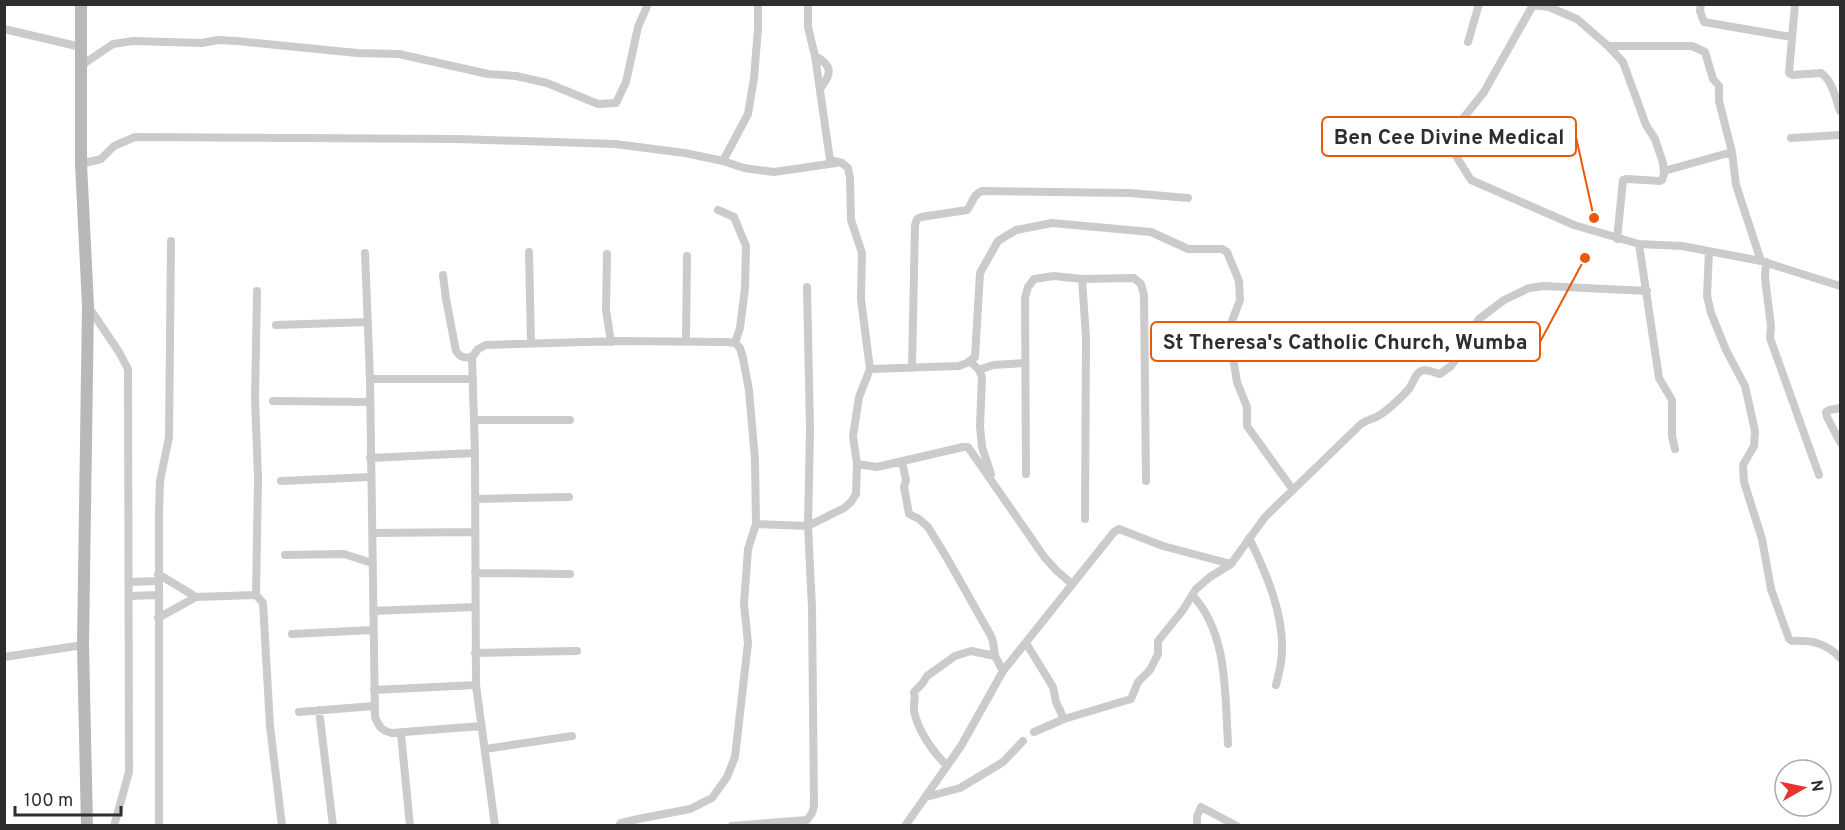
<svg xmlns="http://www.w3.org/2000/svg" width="1845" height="830" viewBox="0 0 1845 830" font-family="Overpass,sans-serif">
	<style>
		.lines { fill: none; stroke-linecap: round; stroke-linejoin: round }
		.minor { stroke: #cbcbcb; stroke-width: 8 }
		.secondary { stroke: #b8b8b8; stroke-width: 12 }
		.leader { fill: none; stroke: #e8590c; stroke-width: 2 }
		.callout-dot { fill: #e8590c; stroke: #fff; stroke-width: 2 }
		.callout { fill: #fff; stroke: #e8590c; stroke-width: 2 }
		.callout-label { font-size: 21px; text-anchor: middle; font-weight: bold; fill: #2e2e2e }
	</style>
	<rect width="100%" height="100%" fill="#fff"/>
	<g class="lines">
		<path class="minor" d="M1701 4 1700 11 1704 22 1791 37
			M1795 4 1789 73 1792 75 1821 73C1832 80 1836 99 1840 111
			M4 29 81 47
			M1468 42 1479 4
			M1608 46H1692L1705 52 1713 79 1719 86V101L1732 152 1736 185 1761 261
			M815 56C834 66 831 75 820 89
			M82 65 113 44 133 41 202 43 218 40 237 41 357 53 399 54 488 74 516 76 547 83 598 104 616 103 626 82 638 27 648 4
			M1791 138 1840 135
			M723 161 748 114 754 78 758 28V4
			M81 164 101 159 114 146 135 137 457 139 615 144 685 153 723 161 744 168 774 172 836 163
			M1664 171 1732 152
			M718 210 734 217 746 246 745 288 740 328 735 343
			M1617 239 1623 180 1627 179 1660 181 1662 180 1664 174 1663 163 1655 139 1646 125 1623 62 1608 46 1577 19 1549 7 1533 5 1484 92 1446 140 1471 180 1574 225 1639 244 1682 246 1761 261 1840 286
			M1639 244 1659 378 1672 400V436L1675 449
			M1709 251 1707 296 1711 313 1726 350 1745 386 1755 431 1754 446 1743 465 1744 482 1762 539 1771 589 1789 639 1792 641C1811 640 1827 643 1840 658
			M529 252 531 343
			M365 253 370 379 375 717C379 727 382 731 392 733L481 726
			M607 254 606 310 611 342
			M1766 262 1765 278 1771 326 1770 338 1819 475
			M443 275 446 299 456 351C461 358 464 358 472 357
			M1082 279 1086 337 1085 519
			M257 291 255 399 258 478 256 595 263 603 270 726 282 826
			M88 306 119 352 128 369 129 772 114 826
			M276 325 368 322
			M686 341 687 256
			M970 361 979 370 982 377 980 426 982 447 991 474
			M912 368 915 225 917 219 921 217 967 210C973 203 973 194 982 191L1130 193 1188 198
			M870 369 959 366 967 363 975 357 980 273 998 241 1016 230 1052 223 1151 232 1188 249H1222L1227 252 1239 281 1240 300 1232 321V351L1237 382 1247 407V426L1293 490
			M979 370 993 365 1025 363
			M370 379H473
			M273 401 370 402
			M1840 408 1829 410 1826 412 1827 417 1840 442
			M474 420H570
			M370 458 475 453
			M902 462 906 480 904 487 909 514 919 519 928 527 947 558 991 636 993 642 995 656 1003 671
			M857 464 877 467 963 447H968L1045 558 1057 571 1072 584
			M1026 474 1025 298 1028 287 1034 279 1054 276 1082 279 1134 278 1141 284 1144 295 1146 481
			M281 481 371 477
			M475 499 569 497
			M756 524 808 526 844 508 851 502 856 494 857 464 853 436 859 397 870 369 861 299 862 253 851 220 850 178 848 168 842 163 830 160 815 56 808 27V4
			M373 533 475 532
			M1249 538C1267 574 1287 621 1281 662 1280 670 1278 677 1276 685
			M285 555 344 554 372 563
			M475 573 570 574
			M158 574 196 597
			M129 582 158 581
			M1192 595C1228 632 1225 695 1228 744
			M129 596 158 595
			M373 611 475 607
			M158 618 196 597 256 595
			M292 634 373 630
			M1026 643 1053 687 1056 702 1064 719
			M475 653 577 651
			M4 657 83 645
			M374 690 476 685
			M319 710 333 826
			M299 712 374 706
			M1034 732 1064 719 1131 699 1138 682 1150 670 1158 654V641L1183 610 1196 589 1210 577 1231 564 1265 517 1361 424C1365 421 1369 420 1374 418 1384 414 1400 399 1408 390 1413 385 1414 374 1421 371 1428 368 1433 373 1440 374L1451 366 1461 352 1472 336 1474 326 1479 319 1504 300 1529 288 1544 286 1647 291
			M401 734 410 826
			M485 749 572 736
			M947 766C933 752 918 731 914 711 913 704 916 700 914 692L922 684 927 676 955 656 971 651 995 656
			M926 797 960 788 1003 762 1023 741
			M159 826V512L160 481 169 437 171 241
			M495 826 476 685 475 453 472 357 478 349 486 345 619 341 727 342 735 343 740 348 743 358 749 390 755 460 756 524 748 549 744 604 748 643 735 757 727 777 712 798 690 809 638 819 621 823 619 826
			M732 826 807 820 812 813 814 806 812 608 808 526 810 429 807 287
			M905 826 961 746 1003 671 1114 532 1119 529 1163 546 1231 564
			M1197 826V816L1201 807 1237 826"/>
		<path class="secondary" d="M81 4V164L88 306 83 645 87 826"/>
	</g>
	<path class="leader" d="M1594 218L1576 137M1585 258L1540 342"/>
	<g class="callout-dot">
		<circle cx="1594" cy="218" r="6"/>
		<circle cx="1585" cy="258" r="6"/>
	</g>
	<g class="callout">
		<rect x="1322" y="117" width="254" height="39" rx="6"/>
		<rect x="1151" y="322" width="389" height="39" rx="6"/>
	</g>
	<g class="callout-label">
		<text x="1449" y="144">Ben Cee Divine Medical</text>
		<text x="1345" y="349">St Theresa's Catholic Church, Wumba</text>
	</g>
	<rect width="1845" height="830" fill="none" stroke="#2e2e2e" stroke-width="12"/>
	<g transform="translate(1803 788) rotate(81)"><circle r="28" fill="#ffffff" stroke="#ababab" stroke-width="1.5"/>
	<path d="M0-4.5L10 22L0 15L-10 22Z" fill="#e7352d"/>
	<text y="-9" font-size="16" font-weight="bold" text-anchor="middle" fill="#2e2e2e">N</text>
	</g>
	<path d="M15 806v9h106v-9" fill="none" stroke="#2e2e2e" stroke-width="3"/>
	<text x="24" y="806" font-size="18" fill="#2e2e2e" stroke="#ffffff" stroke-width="4.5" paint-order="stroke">100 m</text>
</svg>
